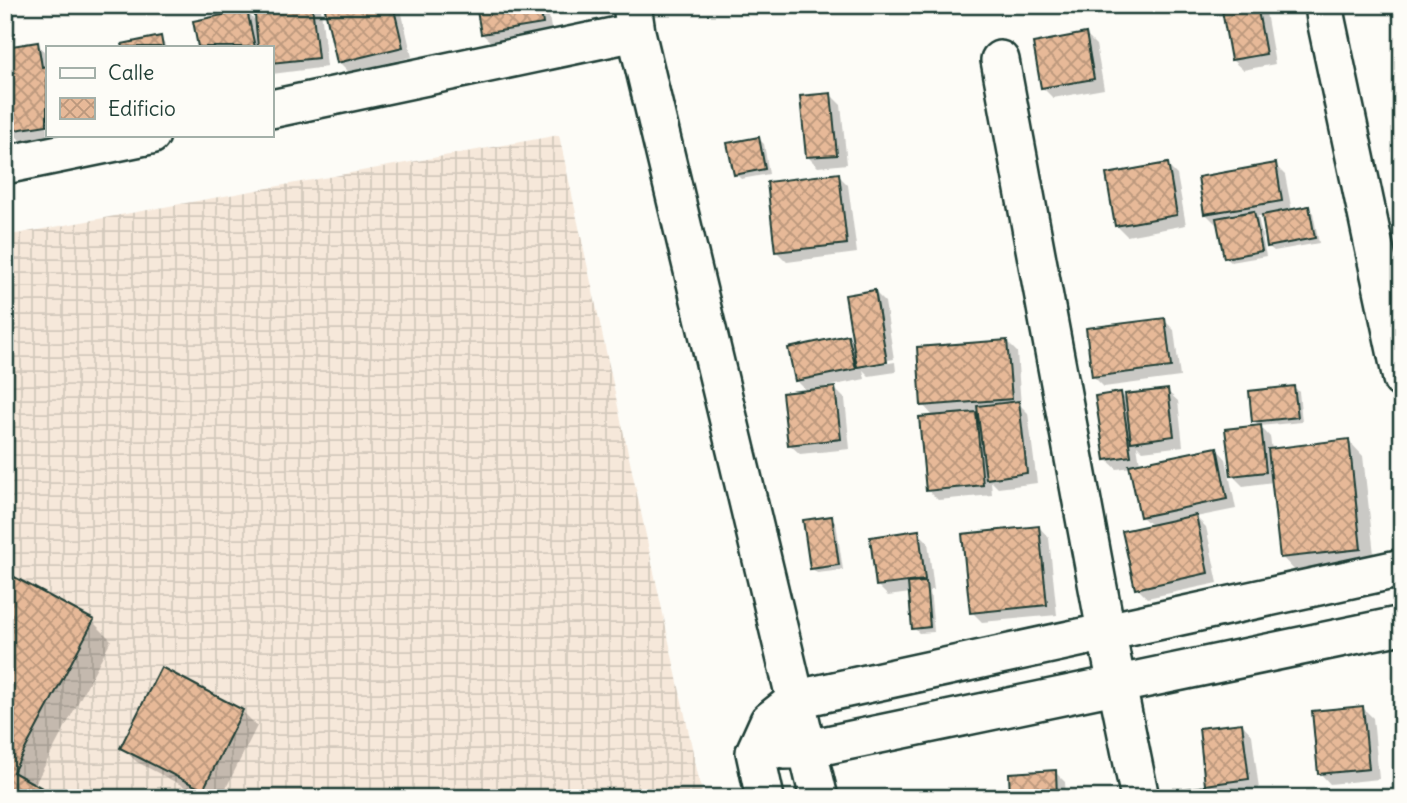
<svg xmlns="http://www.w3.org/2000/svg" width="1407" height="803" viewBox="0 0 1407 803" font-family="Delius,sans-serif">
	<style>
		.industrial { fill: url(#industrial-grid) }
		.shadow { fill: #0003 }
		.building { fill: url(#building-cross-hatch); stroke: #1f3d34; stroke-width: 2 }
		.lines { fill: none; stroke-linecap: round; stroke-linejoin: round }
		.street-casing { stroke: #1f3d34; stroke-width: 42 }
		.street { stroke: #fdfcf7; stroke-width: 37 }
	</style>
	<defs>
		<pattern id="industrial-grid" width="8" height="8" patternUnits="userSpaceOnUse" patternTransform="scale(1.75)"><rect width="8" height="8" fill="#f6e8da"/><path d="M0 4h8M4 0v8" fill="none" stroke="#d2c8bc"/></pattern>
		<pattern id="building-cross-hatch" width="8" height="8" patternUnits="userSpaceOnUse" patternTransform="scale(1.75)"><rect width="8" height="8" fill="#e7b998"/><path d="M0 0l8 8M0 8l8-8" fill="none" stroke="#bb987d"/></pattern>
	</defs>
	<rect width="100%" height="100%" fill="#fdfcf7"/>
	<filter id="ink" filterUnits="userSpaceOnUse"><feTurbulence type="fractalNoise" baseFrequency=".0143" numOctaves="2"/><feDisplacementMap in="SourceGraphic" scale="14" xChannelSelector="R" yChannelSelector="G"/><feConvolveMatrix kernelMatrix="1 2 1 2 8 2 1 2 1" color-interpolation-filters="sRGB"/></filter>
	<g filter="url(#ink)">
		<path class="industrial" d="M559 135 703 798H5V236Z"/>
		<path class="shadow" d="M256 5H317L321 9 327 67 272 74 271 47H200L195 23 246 12 257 22Z
			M333 5H400L412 57 349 72 339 62Z
			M478 5H547L552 34 493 44 482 34Z
			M1223 5H1263L1265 7 1275 64 1243 70 1232 60Z
			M1086 35 1096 45 1104 89 1053 98 1042 87Z
			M160 37 166 47H125L124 45Z
			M37 44 47 54V135H92L25 145 10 130Z
			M831 95 841 105 847 164 818 167 808 157Z
			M1402 119V141L1397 120Z
			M759 139 764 144 769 174 741 179 736 174Z
			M1167 165 1177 175 1186 225 1127 236 1116 225Z
			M1275 165 1285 175 1292 211 1308 208 1313 213 1319 243 1274 251 1269 247 1264 216H1258L1266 256 1231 262 1226 258 1219 223 1216 224 1206 214Z
			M838 175 848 185 857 253 787 262 777 252Z
			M875 292 885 302 894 359 865 364V367L895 362 896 372 869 376 863 370 865 379 820 388 821 391 835 389 845 399 850 449 800 454 789 444 808 392 796 380 848 336 855 344Z
			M1164 320 1174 330 1180 377 1104 387 1094 377Z
			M1007 342 1017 352 1021 406 1028 413 1037 483 998 488 991 481 992 495 938 500 928 490 935 418 923 405Z
			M1294 387 1299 392 1302 422 1260 426 1270 437 1272 450 1349 441 1363 456 1375 563 1296 572 1282 557 1273 482 1243 486 1230 473 1259 427 1254 421Z
			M1167 391 1178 401 1183 446 1143 451 1137 445 1140 464 1216 448 1226 459 1236 509 1196 517 1206 527 1218 583 1147 598 1137 588 1152 526 1141 516 1131 467 1117 469 1106 459 1120 393 1128 401Z
			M831 518 836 523 843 570 817 573 812 568Z
			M1039 527 1049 538 1057 615 982 622 972 612Z
			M918 532 928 542 934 590H930L934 632 919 633 914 628 910 593 888 596 877 585Z
			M5 574 93 622 111 640 34 786 5 798Z
			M1363 708 1373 718 1379 779 1330 784 1320 773Z
			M242 711 257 726 221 798H206L137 762 122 748Z
			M1242 724 1252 735 1259 789 1217 795 1210 788 1211 798H1179L1178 791 1210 788 1207 784Z
			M1055 772 1065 782 1066 798H1012Z"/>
		<path class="building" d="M254 5H312L318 58 271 63V47H258Z
			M324 5H393L403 47 337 63Z
			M476 5H540L543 24 481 34Z
			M1221 5H1257L1266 54 1231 60Z
			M247 10 255 47H198L193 21Z
			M1086 33 1094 79 1041 88 1033 43Z
			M161 36 163 47H123L122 44Z
			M38 42 42 67 47 66V125L8 131 5 111V47Z
			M831 93 837 155 806 157 800 96Z
			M759 137 765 169 734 175 727 143Z
			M1168 163 1177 215 1115 226 1106 174Z
			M1276 163 1282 201 1204 214 1198 177Z
			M839 173 847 244 775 252 767 182Z
			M1309 206 1315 238 1267 247 1262 215Z
			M1254 211 1262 251 1224 258 1216 218Z
			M875 290 887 362 857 367 845 295Z
			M1165 318 1171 367 1092 377 1086 328Z
			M848 335 856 369 795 381 788 348Z
			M1007 340 1012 399 921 406 917 347Z
			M1294 386 1298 417 1252 422 1249 391Z
			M835 387 841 439 788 445 782 393Z
			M1168 389 1174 436 1131 442 1125 394Z
			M1121 392 1131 456 1105 460 1095 396Z
			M1019 401 1027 473 986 479 977 406Z
			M976 412 983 485 926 491 919 417Z
			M1261 425 1266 472 1231 476 1225 429Z
			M1349 439 1361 549 1280 558 1268 449Z
			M1217 447 1227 499 1140 517 1129 465Z
			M1196 515 1208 573 1135 589 1122 531Z
			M832 516 839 565 810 569 803 520Z
			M1039 526 1047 605 970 613 962 534Z
			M919 530 925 580 876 586 870 537Z
			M5 572 94 620 13 772 60 798H5Z
			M926 582 930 627 912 629 908 583Z
			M161 667 243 710 203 790 120 748Z
			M1363 706 1369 769 1318 774 1312 711Z
			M1242 723 1249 779 1205 785 1199 728Z
			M1056 770 1057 798H1010L1009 773Z
			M1206 786 1208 798H1177L1176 790Z"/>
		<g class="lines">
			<defs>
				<path id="street" d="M632 5 636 32 819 798
					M1324 5 1326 20 1402 379
					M1000 60 1106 631 1140 798
					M271 109 636 32
					M5 165 151 135
					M784 750 808 749 1402 625
					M765 798 755 752 769 721 797 699 1402 568"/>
			</defs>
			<use href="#street" class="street-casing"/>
			<use href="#street" class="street"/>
		</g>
	</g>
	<rect width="1407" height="803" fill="none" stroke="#fdfcf7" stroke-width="28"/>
	<rect x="14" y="14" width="1379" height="775" fill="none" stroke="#1f3d34" stroke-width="2.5" filter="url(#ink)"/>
	<rect x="46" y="46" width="228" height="91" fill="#fdfcf7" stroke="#a4b0a9" stroke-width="2"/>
	<rect x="60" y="68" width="35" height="10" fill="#fdfcf7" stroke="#a4b0a9" stroke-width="2"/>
	<text x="108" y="80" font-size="21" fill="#1f3d34">Calle</text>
	<rect x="60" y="98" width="35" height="21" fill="url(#building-cross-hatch)" stroke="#a4b0a9" stroke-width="2"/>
	<text x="108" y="116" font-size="21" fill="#1f3d34">Edificio</text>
</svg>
